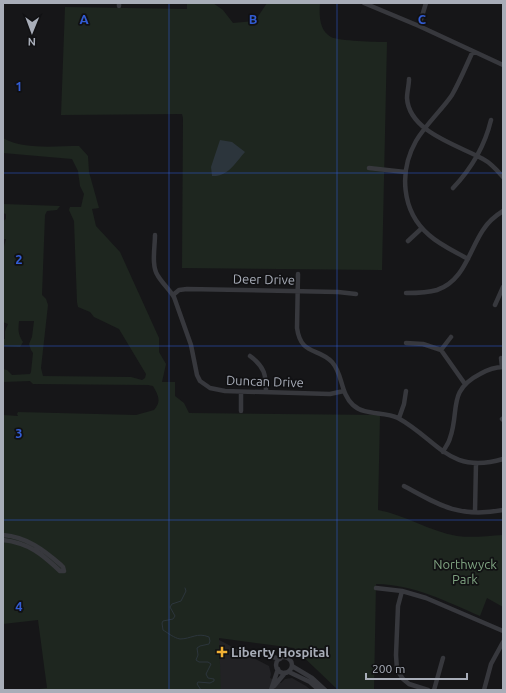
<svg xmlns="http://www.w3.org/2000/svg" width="506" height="693" viewBox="0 0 506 693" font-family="Ubuntu,sans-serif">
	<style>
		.built { fill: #222225 }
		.green { fill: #1e261f }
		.water { fill: #2c353c }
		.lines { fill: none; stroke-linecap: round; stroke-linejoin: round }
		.stream { stroke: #2c353c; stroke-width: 1 }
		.minor { stroke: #37383d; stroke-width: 4.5 }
		.grid { fill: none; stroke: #325cd3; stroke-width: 1; stroke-opacity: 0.55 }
		.poi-dot { fill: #f2b134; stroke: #111113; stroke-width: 1.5 }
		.labels { text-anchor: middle; stroke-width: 3.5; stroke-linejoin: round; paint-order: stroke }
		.street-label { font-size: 13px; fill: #a8adb8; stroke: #111113 }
		.park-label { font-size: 13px; fill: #7fa381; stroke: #111113 }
		.poi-label { font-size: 13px; font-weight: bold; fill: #a8adb8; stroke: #111113; text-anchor: start }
		.grid-label { font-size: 13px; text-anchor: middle; font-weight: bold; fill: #325cd3; stroke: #111113; stroke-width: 3.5; stroke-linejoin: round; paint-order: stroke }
	</style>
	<rect width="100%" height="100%" fill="#161618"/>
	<path class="built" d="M202 631 269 666 271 674 270 678 281 683 285 679 292 678 306 686 311 690H203Z"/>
	<path class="green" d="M187 3H213L223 10 233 23 255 21 267 3H320C319 14 319 31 331 37 338 41 377 42 387 42L382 270 182 268 183 118 182 114 61 115 65 7 187 9Z
		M3 138C24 150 55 146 79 146L88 156 89 172 99 208 92 209 96 226 120 252 159 338V352L166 364 162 382H175V396L184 403 189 413 380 415 378 510C405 515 429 531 457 536 471 538 488 536 503 535V607L487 598 480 616C445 601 415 585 376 584L374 690H338L294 648 219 638 221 690H32L47 688 38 620 3 624V415L18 416 17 414 18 412 136 415 154 410C162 401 158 395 153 386L148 385 33 384 30 381 3 382V369L7 370 12 375 30 374 31 372 33 353 31 350 29 344 32 337 34 321H19C18 330 18 334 23 342L20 347 3 346V339H5V331L8 324 3 322V250L6 239H3V221L6 219V214L3 213V204L60 206 57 210 47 211 45 215 42 295 46 299 48 305 41 368 43 376 131 377 142 380 145 378 146 374 119 329 94 317 90 312 78 307 77 302 74 221 69 210 70 207H81L84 194 80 186 78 171 72 159 3 153Z"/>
	<path class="water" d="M220 140 232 142 245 152C235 163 228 177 212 176L211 167Z"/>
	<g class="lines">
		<path class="stream" d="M185 588 186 591 181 601 172 604 170 607 175 616 173 619 163 621 162 623 163 630C168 633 174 638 180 639 191 639 197 632 209 637L210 641 209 644 200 646 197 648 198 655 196 660 199 662H208L211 664 206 674 208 678 214 679V681L210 683 198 682 197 684 201 690"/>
		<path class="minor" d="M364 3 419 26 503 65
			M119 6V3
			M419 26 426 3
			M409 79C409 85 407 92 407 98 409 132 458 145 483 159 491 163 497 170 503 177
			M369 168 405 172
			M453 188C471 169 485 145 491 120
			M155 235C155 247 151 266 158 276 163 284 169 289 174 297L191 345 197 375 200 381 210 388 225 391 330 394 344 391
			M408 241 422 228
			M468 259C454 251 440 245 429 235 401 211 399 171 416 141 426 124 441 111 452 95 460 81 466 66 473 51
			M298 274 297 328C301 356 318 347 332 362 343 374 340 393 353 405 365 416 384 411 398 418 438 440 449 475 503 459
			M406 293C416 293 427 293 437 290 464 281 469 251 483 230 488 222 495 216 503 211
			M173 295 179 290 187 289 338 292 356 294
			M495 305 503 287
			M406 343 423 344 441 350 465 384
			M441 350 451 337
			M250 356C265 367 266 375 266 392
			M501 358 502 367
			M241 392V411
			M399 418 404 404 406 391
			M502 419 503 420
			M443 452C445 447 449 443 450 438 460 410 447 391 480 374 487 370 494 367 503 367
			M404 486C440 506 460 518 503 510
			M475 512 476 463
			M3 535C27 537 44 550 61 565L63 567 64 571
			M3 540C29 543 42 554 60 571H64
			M376 588 402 591 426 598 503 631
			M402 591 398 606 396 655 397 670 403 679 409 684 428 690
			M273 657 280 659
			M276 665a8 8 0 1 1 16 0a8 8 0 1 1-16 0Z
			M292 666 312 678 325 690
			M289 672 310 682 319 690
			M274 686 285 673
			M271 690 278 669
			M434 690 443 658
			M484 690 491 664 503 642"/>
	</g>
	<path class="grid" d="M169 3V690M337 3V690M3 173H503M3 346H503M3 520H503"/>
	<path class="poi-dot" d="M220 646h4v4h4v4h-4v4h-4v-4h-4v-4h4z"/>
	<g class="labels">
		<g class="street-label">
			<text transform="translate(264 279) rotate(1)" y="5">Deer Drive</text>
			<text transform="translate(265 381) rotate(2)" y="5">Duncan Drive</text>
		</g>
		<g class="park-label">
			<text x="465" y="569">Northwyck<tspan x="465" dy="15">Park</tspan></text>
		</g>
		<g class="poi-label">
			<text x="231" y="657">Liberty Hospital</text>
		</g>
	</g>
	<g class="grid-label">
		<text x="84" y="24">A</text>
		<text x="253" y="24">B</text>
		<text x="422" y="24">C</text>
		<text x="19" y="91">1</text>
		<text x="19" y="264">2</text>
		<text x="19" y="438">3</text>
		<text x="19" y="611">4</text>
	</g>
	<rect width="506" height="693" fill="none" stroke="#a8adb8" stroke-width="8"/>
	<g transform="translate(32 32) rotate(181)" stroke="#111113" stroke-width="3" paint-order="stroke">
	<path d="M0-3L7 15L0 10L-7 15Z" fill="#a8adb8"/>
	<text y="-6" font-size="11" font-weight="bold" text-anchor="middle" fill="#a8adb8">N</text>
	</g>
	<path d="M366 673v6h101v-6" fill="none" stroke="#a8adb8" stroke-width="2"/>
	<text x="372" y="673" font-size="12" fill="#a8adb8" stroke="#111113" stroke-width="3" paint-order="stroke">200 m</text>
</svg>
